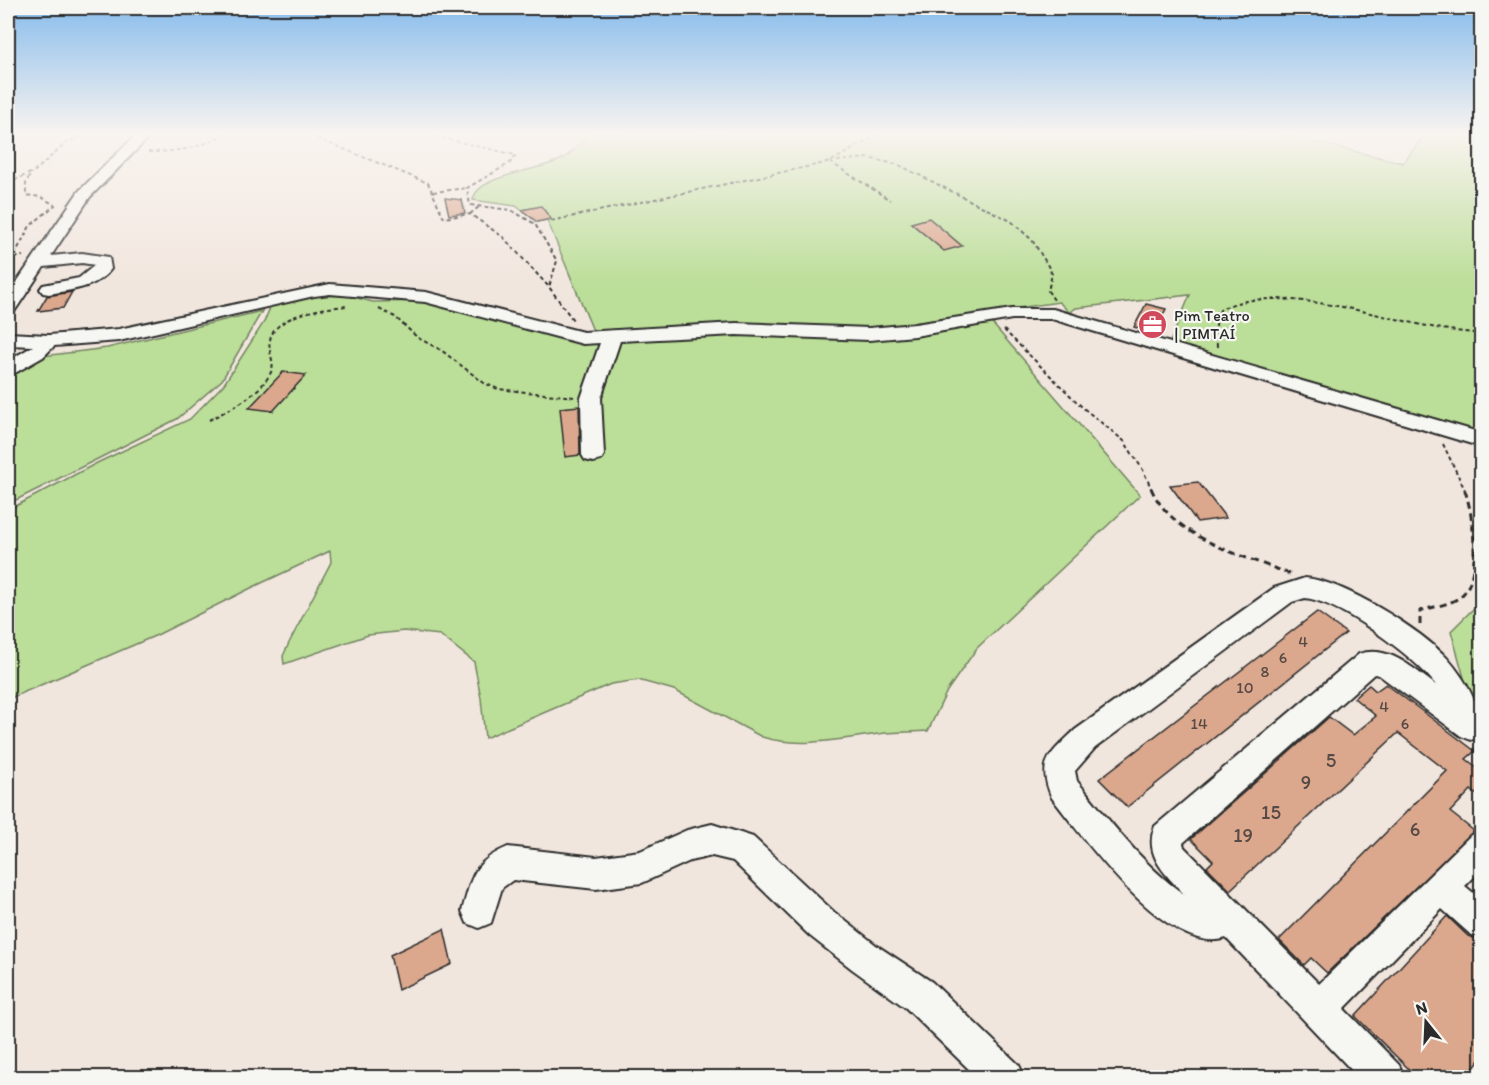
<svg xmlns="http://www.w3.org/2000/svg" width="1489" height="1085" viewBox="0 0 1489 1085" font-family="Itim,sans-serif">
	<style>
		.green { fill: #bbde98; stroke: #738462; stroke-width: 1.5; fill-rule: evenodd }
		.building { fill: #dba88e; stroke: #2b2b2b; stroke-width: 1.5 }
		.lines { fill: none; stroke-linecap: round; stroke-linejoin: round }
		.minor-casing { stroke: #2b2b2b; stroke-width: 4 }
		.path-far1 { stroke: #2b2b2b; stroke-width: 2; stroke-dasharray: 4 3; stroke-linecap: butt }
		.path { stroke: #2b2b2b; stroke-width: 3; stroke-dasharray: 7 4.5; stroke-linecap: butt }
		.minor { fill: #f6f6f2; fill-rule: evenodd }
		.labels { text-anchor: middle; stroke-width: 4.5; stroke-linejoin: round; paint-order: stroke }
		.far-poi-label { font-size: 16px; fill: #2b2b2b; stroke: #f6f6f2; text-anchor: start }
		.number-label { font-size: 16px; fill: #574a44 }
		.near-number-label { font-size: 20px; fill: #574a44 }
	</style>
	<rect width="100%" height="100%" fill="#f1e6de"/>
	<filter id="ink" filterUnits="userSpaceOnUse"><feTurbulence type="fractalNoise" baseFrequency=".0167" numOctaves="2"/><feDisplacementMap in="SourceGraphic" scale="12" xChannelSelector="R" yChannelSelector="G"/><feConvolveMatrix kernelMatrix="1 2 1 2 8 2 1 2 1" color-interpolation-filters="sRGB"/></filter>
	<g filter="url(#ink)">
		<path class="green" d="M589 133H1278L1403 163 1426 133H1481V436L1072 315 1059 302 878 328 594 333 547 220 537 222 516 206 473 200C477 174 541 171 562 159 572 154 581 142 589 133ZM1190 295 1170 342 1075 315 1071 311 1076 308Z
			M312 295 349 296 373 302 426 301 568 340H637L640 338 704 334 866 336 991 322 1140 495 977 648 947 691 928 731C914 732 900 732 886 733 846 738 801 749 762 737L674 690 638 680 611 684 485 738 481 698 474 662 440 635 404 631 368 635 284 664 283 656 289 643 331 562 330 551 251 588 157 635 8 699V510L97 463 190 419 224 384 264 322 272 303Z
			M262 311 222 380 177 419 8 504V352L43 356 107 348Z
			M1481 601V716L1473 710 1451 631Z"/>
		<path class="building" d="M445 198 462 200 465 213 449 215Z
			M541 206 551 219 537 222 522 210Z
			M929 218 962 246 944 251 911 223Z
			M72 292 63 308 38 311 47 296Z
			M1146 304 1166 309 1154 333 1134 327Z
			M283 372 306 375 273 411 249 408Z
			M579 406 580 455 565 457 560 408Z
			M1198 482 1226 518 1197 522 1170 485Z
			M1317 612 1346 633 1127 807 1099 779Z
			M1386 684 1475 751 1466 759 1482 771V799L1471 790 1450 812 1474 831 1327 973 1311 958 1304 965 1279 940 1447 771 1398 733 1230 890 1207 867 1213 861 1191 839 1329 717 1353 735 1376 716 1354 698 1369 685 1376 691Z
			M1447 916 1468 936 1482 941V1058L1466 1077H1417L1355 1016Z
			M444 929 452 964 398 990 390 955Z"/>
		<g class="lines">
			<defs>
				<path id="minor" d="M138 133H153L90 197 51 256 82 253 109 257 111 269C97 288 71 290 49 294L43 293 40 289 43 285 79 278 95 265 82 263 44 267 14 312 8 313V295L79 191Z
					M330 284 426 292 583 332 736 323 869 328 915 324 1012 309H1053L1482 433V447L1052 319H1012L915 336 869 340 736 335 620 341 601 398 604 455 601 460 593 462 585 460 582 455 581 398 600 343 583 344 425 302 330 294 314 296 119 341 54 346 43 357 15 373 8 375V361L33 346 8 345V333L49 335 119 329Z
					M1305 578C1344 581 1421 630 1447 658 1465 678 1483 709 1481 736L1471 740 1461 736 1379 675 1374 674 1183 843 1184 847 1319 984 1471 835 1482 830V869L1465 886 1482 900V939L1470 934 1442 909 1344 1009 1399 1065 1405 1078H1359L1226 938C1169 958 1083 837 1052 798 1036 761 1050 755 1075 730L1274 588ZM1305 598C1339 601 1416 657 1436 685 1413 669 1389 644 1359 654L1155 826C1143 855 1166 875 1185 895 1142 865 1110 821 1077 781L1075 771 1095 748 1292 602Z
					M712 824 753 837 834 912 876 945 932 982 1019 1065 1025 1078H978L906 1008 852 969 810 936 733 861 712 856 690 861 642 883 596 889 513 880 502 888 491 923 479 928 467 923 462 911C472 877 472 862 508 847L596 857 640 851 687 830Z"/>
			</defs>
			<use href="#minor" class="minor-casing"/>
			<path class="path-far1" d="M304 133 428 183 444 218 470 214 503 237 549 287
				M421 133 516 155 510 163 467 188 470 205 511 210 535 224 557 261 549 287 573 320
				M148 152C176 152 202 148 226 133
				M837 161 868 158 899 165 1011 221 1032 240 1047 264 1052 274 1048 291 1054 300
				M830 162 890 200
				M8 183 35 171 67 142 90 133
				M433 192 467 188
				M470 214 480 206
				M551 221 830 162 879 134
				M8 256 13 258 23 256
				M8 267 30 226 55 205 41 197 26 195V183L31 173
				M379 309 395 317 418 338 441 350 484 383 498 389 574 397
				M1004 330 1082 407 1124 441 1143 470 1152 490
				M1217 347 1216 323 1220 310C1267 282 1374 315 1427 326 1445 330 1464 332 1482 334
				M209 420C230 409 260 395 271 372 276 362 267 352 270 340 275 314 324 308 346 306
				M1475 422 1482 418
				M1443 444 1465 490"/>
			<path class="path" d="M1151 488C1172 538 1244 556 1290 574
				M1420 625V611C1434 606 1453 605 1463 594 1482 574 1473 512 1464 488"/>
			<use href="#minor" class="minor"/>
		</g>
	</g>
	<linearGradient id="sky" x2="0" y2="1"><stop stop-color="#87bcec"/><stop offset="0.47" stop-color="#f9f4f0"/><stop offset="1" stop-color="#f9f4f0" stop-opacity="0"/></linearGradient>
	<rect width="1489" height="285" fill="url(#sky)"/>
	<defs>
		<symbol id="office-disc" viewBox="-11 -11 22 22"><circle r="9.5" fill="#d1495b" stroke="#f6f6f2"/><path d="M-6-3h4V-5.5h4V-3h4V5H-6ZM-1-4.5V-3h2v-1.5ZM-6 0V1H6V0Z" fill="#fff"/></symbol>
	</defs>
	<g fill-rule="evenodd">
		<use href="#office-disc" x="1136" y="308" width="33" height="33"/>
	</g>
	<g class="labels">
		<g class="far-poi-label">
			<text x="1174" y="321">Pim Teatro<tspan x="1174" dy="18">| PIMTAÍ</tspan></text>
		</g>
		<g class="number-label">
			<text x="1303" y="647">4</text>
			<text x="1283" y="663">6</text>
			<text x="1265" y="677">8</text>
			<text x="1245" y="693">10</text>
			<text x="1384" y="712">4</text>
			<text x="1199" y="729">14</text>
			<text x="1405" y="729">6</text>
		</g>
		<g class="near-number-label">
			<text x="1331" y="767">5</text>
			<text x="1306" y="789">9</text>
			<text x="1271" y="819">15</text>
			<text x="1415" y="836">6</text>
			<text x="1243" y="842">19</text>
		</g>
	</g>
	<rect width="1489" height="1085" fill="none" stroke="#f6f6f2" stroke-width="30"/>
	<rect x="15" y="15" width="1459" height="1055" fill="none" stroke="#2b2b2b" stroke-width="2" filter="url(#ink)"/>
	<g transform="translate(1426 1022) rotate(342)" stroke="#f6f6f2" stroke-width="4.5" paint-order="stroke">
	<path d="M0-4.5L10 22L0 15L-10 22Z" fill="#2b2b2b"/>
	<text y="-9" font-size="16" font-weight="bold" text-anchor="middle" fill="#2b2b2b">N</text>
	</g>
</svg>
